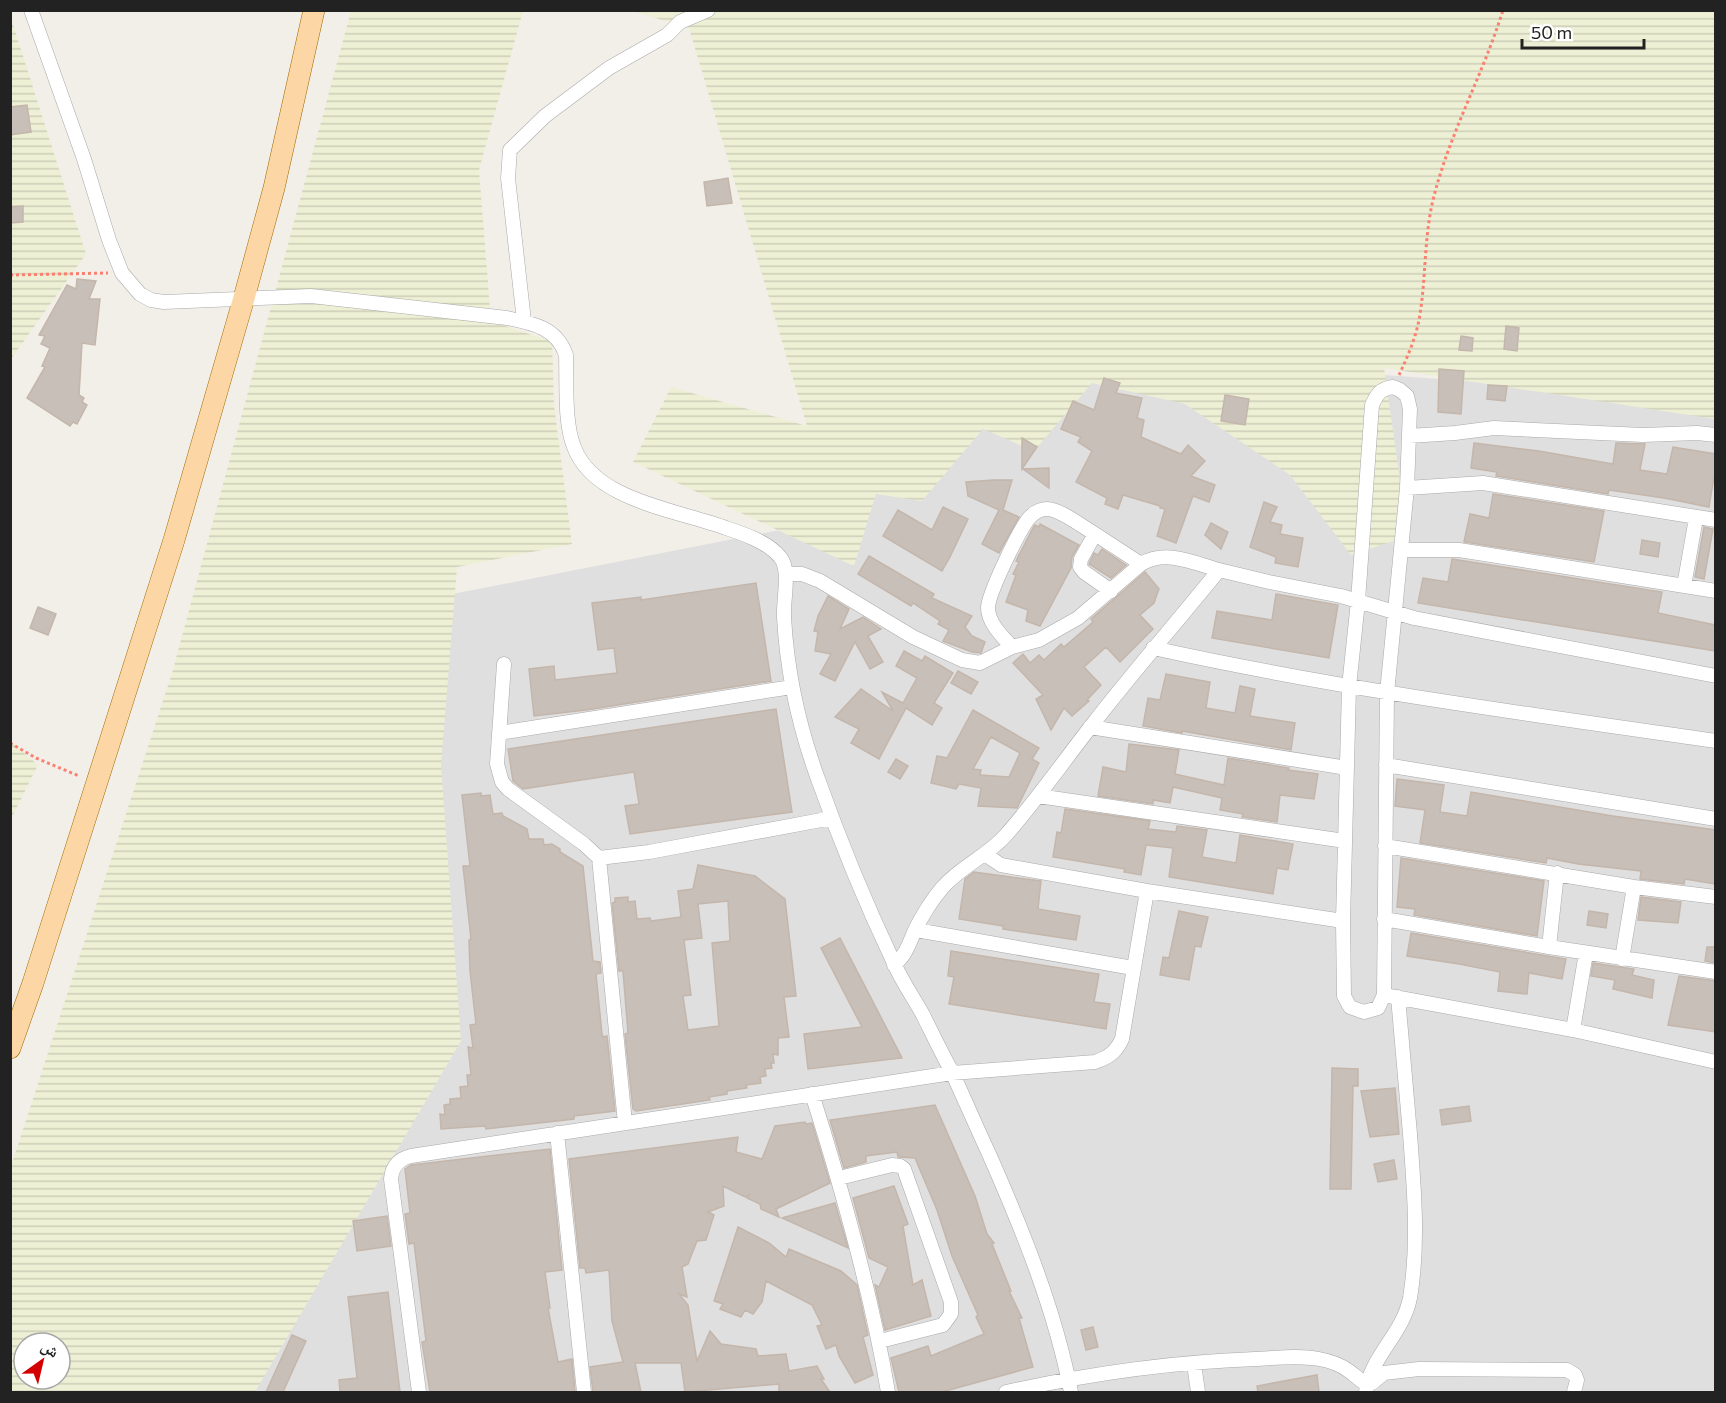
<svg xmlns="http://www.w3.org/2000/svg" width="1726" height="1403" viewBox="0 0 1726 1403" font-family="Commissioner,'Noto Naskh Arabic',sans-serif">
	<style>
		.residential { fill: #e0dfdf }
		.farmland { fill: url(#farmland-rules); fill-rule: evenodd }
		.building { fill: #c7bfb8; stroke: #c4b6ab; stroke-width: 1.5; fill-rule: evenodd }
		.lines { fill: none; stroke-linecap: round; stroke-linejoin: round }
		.street-casing { stroke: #a9a9a9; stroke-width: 15 }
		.primary-casing { stroke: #a06b00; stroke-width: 22 }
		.path { stroke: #fa8072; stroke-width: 3; stroke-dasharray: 3 3; stroke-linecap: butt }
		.street { stroke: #fff; stroke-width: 14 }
		.primary { stroke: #fcd6a4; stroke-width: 21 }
	</style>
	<defs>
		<pattern id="farmland-rules" width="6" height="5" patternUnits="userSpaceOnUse" patternTransform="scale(1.5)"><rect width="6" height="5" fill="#eef0d5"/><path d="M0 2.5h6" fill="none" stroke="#ccceb7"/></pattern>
	</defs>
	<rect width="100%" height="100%" fill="#f2efe9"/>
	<path class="residential" d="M1079 353 1715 399V1392H247L437 597 826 521Z"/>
	<path class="farmland" d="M351 11H523L479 170 491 321 552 342 554 405 572 544 457 567 441 765 461 1041 255 1392H11V1166L172 673ZM24 1343H60V1379H24Z
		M632 11H1715V419L1384 368 1408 536 1351 555 1290 475 1185 404 1092 383 1034 451 983 429 922 501 876 494 854 566 633 462 671 387 807 426 689 28Z
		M10 15 86 254 11 359H10Z
		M11 742 38 765 11 819Z"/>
	<path class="building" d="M27 105 31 132 10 135V107Z
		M728 178 732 203 707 206 704 182Z
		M23 206V222L10 223V207Z
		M77 279 96 281 89 299H100L95 345 82 343 79 395 84 398 82 402 87 405 77 424 73 422 70 426 27 398 45 367 42 366 50 348 41 344 45 336 39 335 67 285 76 289Z
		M1506 326 1519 328 1517 351 1504 349Z
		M1461 336 1473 338 1472 351 1459 350Z
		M1439 369 1464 371 1461 414 1438 412Z
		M1104 378 1120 383 1116 393 1142 398 1137 418 1144 420 1141 437 1181 454 1188 445 1205 461 1191 476 1215 485 1209 502 1193 496 1176 543 1157 536 1165 509 1160 508V506L1123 495 1118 509 1105 504 1107 498 1076 482 1092 451 1078 442 1081 437 1061 429 1073 401 1094 410Z
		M1488 385 1507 386 1505 401 1487 399Z
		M1225 395 1249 399 1245 425 1221 421Z
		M1022 438 1037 447 1022 469Z
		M1474 443 1539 451 1613 464 1616 443 1645 444 1640 470 1667 474 1673 447 1716 454V478L1714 477 1709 507 1664 498 1609 490 1608 494 1496 476 1497 472 1471 468Z
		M1049 468V488L1023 469Z
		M993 480H1012L1003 510 1019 517 999 553 982 544 999 510 968 496 966 482Z
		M1493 494 1604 511 1594 562 1464 542 1470 514 1489 518Z
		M1264 502 1277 507 1270 522 1282 525 1280 534 1303 538 1298 567 1275 563 1276 557 1250 547Z
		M943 507 968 519 950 557 942 571 883 536 898 510 932 530Z
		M1211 523 1228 532 1221 549 1205 535Z
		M1040 524 1079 545 1072 557 1071 568 1040 626 1026 621 1028 610 1006 602 1016 575 1013 574 1019 562 1016 561 1033 528 1035 525 1039 527Z
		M1704 527 1713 529 1704 579 1695 577Z
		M1642 540 1660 543 1658 557 1640 554Z
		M1102 549 1126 565 1111 578 1089 564 1094 553 1098 555Z
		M869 556 934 594 932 598 972 616 965 627 972 636 985 642 981 653 972 652 943 641 949 630 938 624 940 621 913 603 911 606 858 574Z
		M1452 559 1662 592 1658 613 1716 625V651L1418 603 1423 578 1448 582Z
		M1145 572 1159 589 1154 603 1140 615 1153 629 1120 662 1106 647 1084 667 1101 685 1087 700 1089 701 1072 716 1064 708 1051 730 1036 699 1043 695 1013 663 1023 654 1030 663 1039 655 1044 660 1061 644 1064 647 1093 622 1091 619Z
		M756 583 771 681 586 710 534 716 529 669 554 666 555 680 617 673 614 648 598 650 592 603 641 597V600Z
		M1276 594 1338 605 1329 658 1212 638 1217 611 1272 620Z
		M828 596 849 609 840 629 863 617 881 629 868 636 883 662 870 669 855 642 835 681 820 674 831 654 815 651 818 632 814 631 818 616Z
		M38 607 56 614 48 635 30 628Z
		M904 651 922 661 925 656 953 673 934 703 942 708 932 725 906 708 879 759 851 743 859 729 835 717 861 689 893 711 882 692 903 703 917 678 896 666Z
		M958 671 978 682 971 694 951 683Z
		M1166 674 1210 682 1206 708 1235 713 1240 686 1255 689 1250 716 1295 723 1291 750 1182 731V733L1143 726 1148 698 1160 700Z
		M776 709 792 812 630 834 625 806 639 804 634 772 523 789 513 781 508 749Z
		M973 710 1039 748 1032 759 1039 763 1017 808 978 806 981 788 959 784 956 789 931 783 937 756 947 758ZM991 737 1020 753 1009 777 980 775 981 770 973 769Z
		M1129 744 1179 750 1175 774 1224 785 1228 758 1289 768 1288 770 1318 774 1314 799 1280 795 1277 822 1242 817 1243 814 1220 810 1222 798 1173 787 1170 803 1153 800V804L1098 796 1103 767 1126 772Z
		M896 759 908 766 900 779 888 772Z
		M1397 779 1444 785 1440 812 1467 816 1471 792 1613 816 1716 830V884L1685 879 1684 884 1640 879 1641 871 1578 864 1547 858 1546 863 1420 843 1425 810 1395 806Z
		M481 793V796L490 795 493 814 502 813 503 816 527 829 529 839H543L544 845 552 844 560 849V852L583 866 593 961 600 962 601 973 596 974 602 1034 603 1037 607 1036 615 1111 574 1116V1119L486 1129 485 1126 441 1129 440 1114 445 1115 444 1105 450 1104V1099L461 1098 460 1087 468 1086 467 1075H471L468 1047 473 1048 470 1025 476 1024 470 971 469 940 471 939 463 866H470L462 795Z
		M1065 809 1150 821 1148 829 1176 832 1177 826 1207 830 1202 857 1236 863 1240 835 1293 844 1288 870 1277 868 1273 894 1169 877 1173 848 1146 845 1141 875 1124 872 1125 869 1053 857 1057 832 1061 833Z
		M1401 858 1544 881 1537 936 1414 915 1415 909 1397 907Z
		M698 865 755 876 785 899 796 996 784 997 789 1037 778 1038V1055L773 1054 774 1063H771L772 1068 765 1069 766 1076 760 1077 761 1083 746 1085 747 1088 727 1091V1094L709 1097 710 1100 636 1111 633 1109 625 1034 628 1033 623 971H619L612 903 615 902V898L628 897V902L635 901 637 919 650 918 651 921 681 917 678 891 693 889ZM728 901 730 941 712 943 719 1026 688 1030 683 996 691 995 684 940 702 938 698 904Z
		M974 872 1041 881 1038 909 1080 916 1076 940 1003 929V926L959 919 965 879Z
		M1641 897 1681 902 1678 923 1638 920Z
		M1179 911 1208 917 1201 947 1195 946 1189 980 1160 975 1163 957 1169 958Z
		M1589 911 1608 914 1606 928 1587 925Z
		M1411 933 1566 959 1562 979 1529 973 1527 994 1498 991 1500 972 1459 964 1407 956Z
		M840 938 902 1058 808 1069 804 1034 862 1027 821 948Z
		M1707 947H1716V963L1705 961Z
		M951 951 1099 974 1094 1002 1110 1004 1106 1029 949 1004 954 977 948 976Z
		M1593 963 1634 969 1632 975 1654 980 1652 998 1613 989 1615 980 1591 976Z
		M1679 976 1716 981V1032L1668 1025Z
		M1332 1068 1358 1069V1086H1353L1351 1189H1330Z
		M1395 1088 1399 1134 1370 1137 1361 1091Z
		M935 1105 975 1196 987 1234 994 1243 992 1244 1011 1291H1009L1022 1318H1019L1033 1367 942 1392H899L891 1358 928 1346 931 1356 984 1334 976 1317 978 1315 952 1256 937 1210 915 1158 898 1157 897 1152 866 1156V1162L844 1168 830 1120Z
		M1469 1106 1471 1121 1442 1125 1440 1110Z
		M805 1122 806 1124 812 1123 830 1183 776 1209 779 1217 761 1209 760 1204 747 1198 749 1195 745 1197 723 1186 724 1206 708 1212 714 1215 706 1240 697 1241 688 1264 682 1267 687 1297 679 1294 688 1305 697 1361 710 1331 721 1344 756 1349 758 1356 786 1354 789 1371 817 1366 824 1379H821L830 1392H779V1384L685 1392 681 1363H635L641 1392H593L590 1367 623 1362 612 1321 609 1270 586 1273 585 1268H580L569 1159 738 1137 736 1152 762 1159 775 1126Z
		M550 1149 562 1270 545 1272 550 1308H548L558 1362 572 1359 575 1392H430L422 1342 426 1341 414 1243 409 1244 405 1214 410 1213 405 1169 411 1165Z
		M1394 1160 1397 1179 1378 1182 1374 1164Z
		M894 1186 908 1224 903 1226 913 1285 922 1280 931 1316 885 1330 875 1285 879 1287 888 1267 869 1258 853 1198Z
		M835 1203 848 1248 782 1218Z
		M387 1216 391 1246 357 1251 353 1221Z
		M738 1227 769 1243 786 1257 789 1249 841 1271 857 1285 868 1335 863 1337 873 1375 855 1383 839 1356 836 1345 826 1349 817 1326 822 1325 812 1305 766 1281 762 1302 753 1314 745 1310 741 1317 720 1309 723 1304 714 1301Z
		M388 1292 400 1392H340L339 1380 357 1378 348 1297Z
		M1093 1327 1098 1347 1086 1350 1081 1330Z
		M292 1335 306 1341 283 1392H266Z
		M1317 1375 1319 1392H1258L1257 1386Z"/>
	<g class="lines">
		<defs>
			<path id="street" d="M31 10 84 159 109 240 122 273 140 294 151 300 164 302 311 296 507 318C533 323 557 328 566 355 567 383 564 422 574 447 594 501 678 510 726 528 744 534 768 542 780 557 791 570 783 599 784 617 787 672 799 727 818 779 840 841 865 902 893 961 901 980 913 997 923 1015 932 1033 941 1052 951 1070 964 1098 976 1126 989 1154 1023 1231 1055 1310 1071 1392
				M524 321 508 178 510 150 545 116 609 68 667 35 680 22 708 10
				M1393 387 1400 390 1407 396 1410 409 1407 488 1387 693 1384 995 1378 1008 1364 1012 1350 1007 1344 996 1343 921 1349 687 1358 601 1372 405C1377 394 1380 389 1393 387Z
				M1409 436 1455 433 1494 428 1643 435 1697 433 1716 435
				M1407 488 1483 483 1716 520
				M1401 550H1459L1716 591
				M787 574H802L820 581 913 637 962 660 980 663 1012 647 1039 640 1078 618 1141 564C1166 549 1194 563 1219 570
				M1684 586 1696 518
				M1111 591 1084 572 1080 567 1081 559 1095 534 1141 564
				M1012 647C1003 637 988 623 988 608 988 594 1020 528 1030 517 1035 512 1040 509 1047 509 1060 509 1083 527 1095 534
				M1153 648C1339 689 1527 714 1716 741
				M504 664 497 764 502 782 508 789 584 844 599 858 649 852 832 818
				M1090 727 1347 768
				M499 733 792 687
				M1386 765 1716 819
				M1038 796 1345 841
				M1385 846 1634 887 1716 897
				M986 855 1001 865 1147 891 1343 921
				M599 858 625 1123
				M1384 919 1549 947 1716 972
				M916 930 1133 968
				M1549 947 1557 873
				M1622 959 1634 887
				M894 965C906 955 909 944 915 930 922 916 932 900 942 888 961 866 986 857 1005 836 1036 801 1063 762 1092 725 1133 672 1177 622 1219 570L1269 582 1341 596 1414 618 1716 676
				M1389 996 1573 1030 1716 1062
				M1573 1030 1586 953
				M812 1094C843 1192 871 1291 888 1392
				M557 1133 584 1392
				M839 1178 892 1165 900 1166 904 1169 951 1302V1314L943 1325 880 1341
				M1194 1364 1198 1392
				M1367 1384 1372 1383 1384 1373 1419 1369 1567 1370 1575 1375 1577 1380 1574 1392
				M419 1392 391 1179C392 1166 399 1159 411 1156L952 1073 1095 1062C1109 1057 1116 1052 1122 1039L1147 891
				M1006 1392C1088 1374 1172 1362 1255 1359 1276 1358 1299 1355 1319 1359 1330 1361 1340 1364 1349 1371 1355 1375 1360 1381 1367 1384
				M1366 1392C1370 1357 1403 1334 1410 1298 1419 1244 1414 1188 1410 1134 1406 1088 1402 1043 1398 997"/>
			<path id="primary" d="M10 1048 33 983 174 540 244 298 274 188 314 10"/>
		</defs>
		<use href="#street" class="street-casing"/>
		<use href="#primary" class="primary-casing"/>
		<path class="path" d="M10 275 108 273
			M1399 375C1408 356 1417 335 1420 314 1426 277 1424 238 1433 200 1449 134 1483 75 1503 10
			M10 743 36 758 79 776"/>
		<use href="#street" class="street"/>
		<use href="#primary" class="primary"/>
	</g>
	<rect width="1726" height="1403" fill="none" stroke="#222222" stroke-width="24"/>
	<g transform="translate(42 1361) rotate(34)"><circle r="28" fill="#ffffff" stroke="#a7a7a7" stroke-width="1.5"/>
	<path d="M0-4.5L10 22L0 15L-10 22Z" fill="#d40000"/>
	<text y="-9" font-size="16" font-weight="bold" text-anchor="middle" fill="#222222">ش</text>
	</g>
	<path d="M1522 39v9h122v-9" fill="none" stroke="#222222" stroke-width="3"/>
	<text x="1531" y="39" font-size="18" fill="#222222" stroke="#ffffff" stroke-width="4.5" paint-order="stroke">50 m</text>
</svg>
